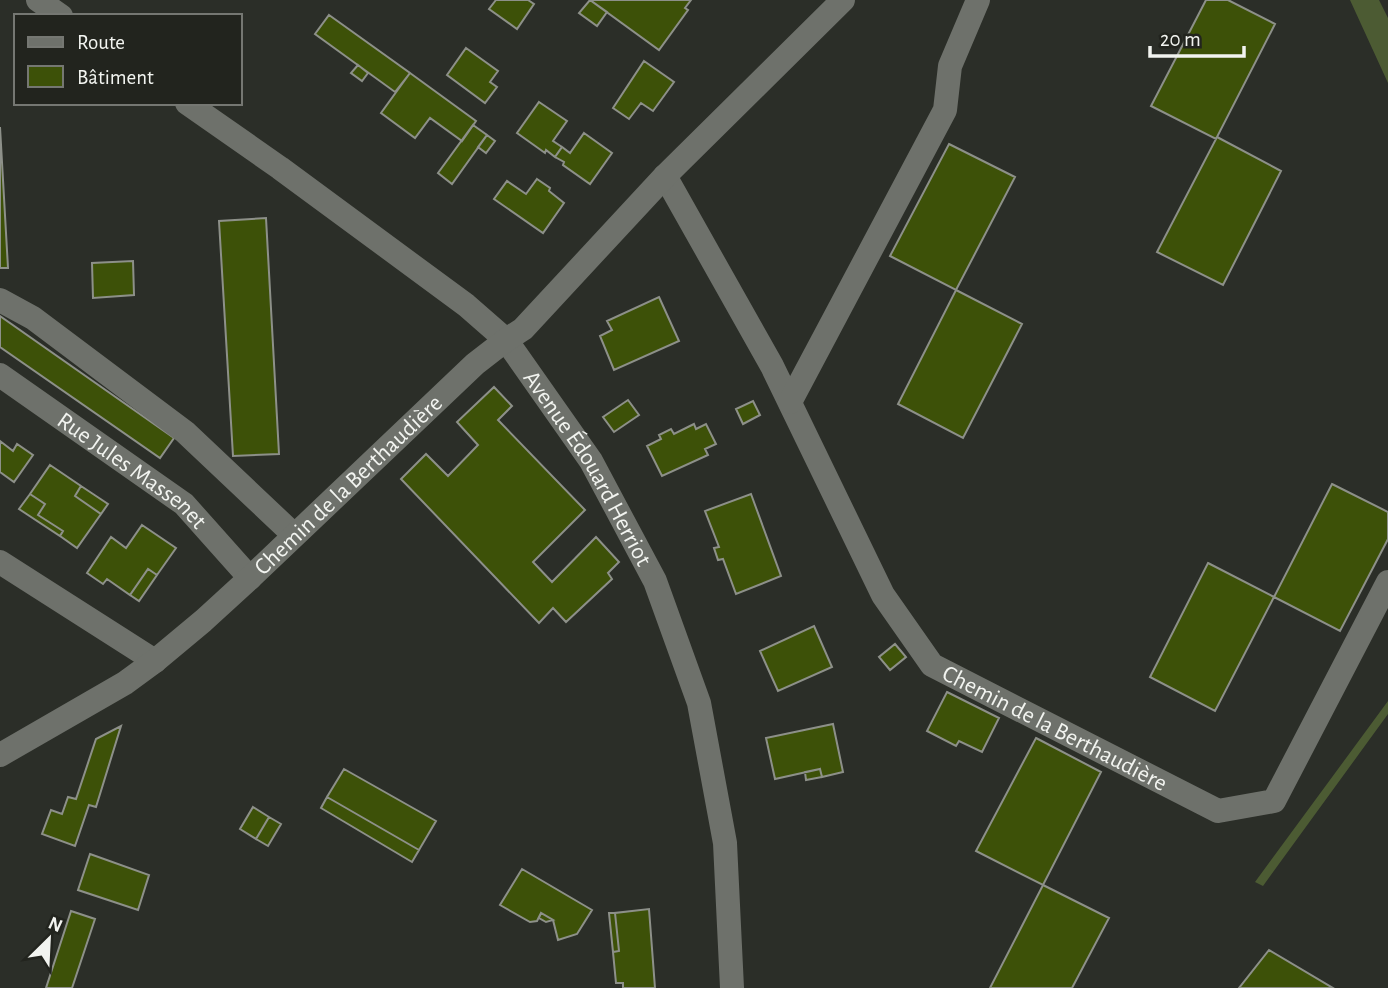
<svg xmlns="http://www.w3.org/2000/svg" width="1388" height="988" viewBox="0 0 1388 988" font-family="'Alegreya Sans',sans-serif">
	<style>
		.green { fill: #4c5b33 }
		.building { fill: #3d5108; stroke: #8d9089; stroke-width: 2 }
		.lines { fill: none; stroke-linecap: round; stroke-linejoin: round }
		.street { stroke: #6e716b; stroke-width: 24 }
		.labels { text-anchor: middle; stroke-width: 5; stroke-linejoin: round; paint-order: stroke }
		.street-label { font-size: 24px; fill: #f2f4f0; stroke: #22241e }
	</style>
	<rect width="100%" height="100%" fill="#2b2e28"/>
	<path class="green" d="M1350 0H1379L1388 18V83Z
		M1388 701V714L1263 886 1255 882Z"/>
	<path class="building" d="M496 0H528L534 4 517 29 489 9Z
		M590 0H691L685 8 688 10 659 50Z
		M590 0 607 12 597 26 579 13Z
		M1206 0H1228L1275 24 1216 139 1151 106Z
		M329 15 410 73 395 92 315 34Z
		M466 48 498 71 490 82 497 87 485 103 447 75Z
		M644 61 674 82 653 111 641 103 629 119 613 108Z
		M358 65 368 73 362 81 351 73Z
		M410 73 476 121 462 141 430 118 415 138 381 113Z
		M539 102 567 121 553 141 562 147 555 157 546 150 545 153 517 133Z
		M473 125 487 135 452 184 438 173Z
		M0 127 8 268H0Z
		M584 133 612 153 590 184 563 165 564 162 555 157 562 147 570 153Z
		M487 135 495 141 486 153 478 147Z
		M1217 137 1281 171 1223 285 1157 252Z
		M949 144 1015 177 956 290 890 256Z
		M537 179 550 188 549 191 564 203 543 233 494 199 507 181 526 194Z
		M266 218 279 454 233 456 219 221Z
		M133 261 134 295 93 298 92 263Z
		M956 290 1022 324 963 438 898 404Z
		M659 297 679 341 614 370 600 336 612 330 607 321Z
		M0 316 174 438 160 458 0 347Z
		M494 387 512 406 498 420 585 510 533 562 552 582 596 537 619 562 608 573 612 579 566 622 553 608 539 623 401 479 426 454 448 476 478 445 457 422Z
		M628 400 639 415 614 432 603 417Z
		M753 401 760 415 743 424 736 409Z
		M694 424 696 429 706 424 716 444 705 449 708 455 662 476 647 446 661 439 659 435 671 429 674 434Z
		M0 441 13 451 17 444 33 455 14 482 0 472Z
		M50 465 81 486 75 496 101 514 77 548 60 536 63 531 38 515 45 504 30 494Z
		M1332 484 1388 512V539L1340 631 1274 597Z
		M81 486 108 504 101 514 75 496Z
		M30 494 45 504 38 515 63 531 60 536 19 509Z
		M751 494 781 576 736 594 723 559 718 560 714 548 719 547 705 511Z
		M142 525 176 548 157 575 148 569 130 595 107 579 103 584 87 573 111 537 126 548Z
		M1208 563 1274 597 1215 711 1150 677Z
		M148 569 157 575 139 601 130 595Z
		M814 626 832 667 778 691 760 651Z
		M895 644 906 657 890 670 879 657Z
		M947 692 999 718 982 752 959 741 956 746 927 731Z
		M833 724 843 772 822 777 820 769 775 779 766 738Z
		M121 726 96 807 89 805 75 846 42 834 51 810 62 814 68 797 76 799 96 739Z
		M1036 738 1101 772 1043 885 976 851Z
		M344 769 436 821 419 850 327 797Z
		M820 769 822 777 806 780 805 772Z
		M327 797 419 850 412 862 321 808Z
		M253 807 269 817 256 839 240 829Z
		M269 817 281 824 268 846 256 839Z
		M90 854 149 875 138 910 78 890Z
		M522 869 592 910 577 934 558 940 553 920 541 913 537 921 530 922 500 905Z
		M1043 885 1109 918 1072 988H990Z
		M649 909 655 988H623V983H616L613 952 619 951 615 913Z
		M71 911 95 919 72 988H46Z
		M541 913 553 920 546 922 539 918Z
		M609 913H615L619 951 613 952Z
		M1269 950 1333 988H1239Z"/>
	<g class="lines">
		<g class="street">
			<path d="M38 0 61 16"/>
			<path id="s1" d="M187 103 280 168 466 305 506 340 591 461 655 581 699 703 725 843 732 988"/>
			<path id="s2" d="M665 176 772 366 883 595 932 665 1218 811 1274 801 1388 582"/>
			<path d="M0 300 33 318 185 432 294 535"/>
			<path id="s3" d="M0 375 184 504 250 578"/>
			<path d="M790 402 945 110 950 66 978 0"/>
			<path d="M0 562 155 661"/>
			<path id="s4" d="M0 755 125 683 155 661 203 621 250 578 475 364 506 340 523 329 665 176 843 0"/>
		</g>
	</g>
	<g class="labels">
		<g class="street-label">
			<text dy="8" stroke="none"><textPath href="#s1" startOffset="550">Avenue Édouard Herriot</textPath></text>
			<text dy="8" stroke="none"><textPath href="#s3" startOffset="163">Rue Jules Massenet</textPath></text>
			<text dy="8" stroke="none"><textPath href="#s4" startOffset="443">Chemin de la Berthaudière</textPath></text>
			<text dy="8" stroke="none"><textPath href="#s2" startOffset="696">Chemin de la Berthaudière</textPath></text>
		</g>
	</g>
	<rect x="14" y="14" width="228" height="91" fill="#22241e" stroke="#757772" stroke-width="2"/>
	<rect x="28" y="37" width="35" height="10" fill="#6e716b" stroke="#757772" stroke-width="2"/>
	<text x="77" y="49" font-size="21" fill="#f2f4f0">Route</text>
	<rect x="28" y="66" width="35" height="21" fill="#3d5108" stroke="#757772" stroke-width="2"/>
	<text x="77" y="84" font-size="21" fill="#f2f4f0">Bâtiment</text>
	<g transform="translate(49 939) rotate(24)" stroke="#22241e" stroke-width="5" paint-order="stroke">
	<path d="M0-5L12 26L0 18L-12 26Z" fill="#f2f4f0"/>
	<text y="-10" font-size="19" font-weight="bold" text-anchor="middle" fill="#f2f4f0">N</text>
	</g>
	<path d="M1150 46v10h94v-10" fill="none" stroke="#f2f4f0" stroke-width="3.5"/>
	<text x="1160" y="46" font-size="21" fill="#f2f4f0" stroke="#22241e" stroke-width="5" paint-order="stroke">20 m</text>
</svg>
